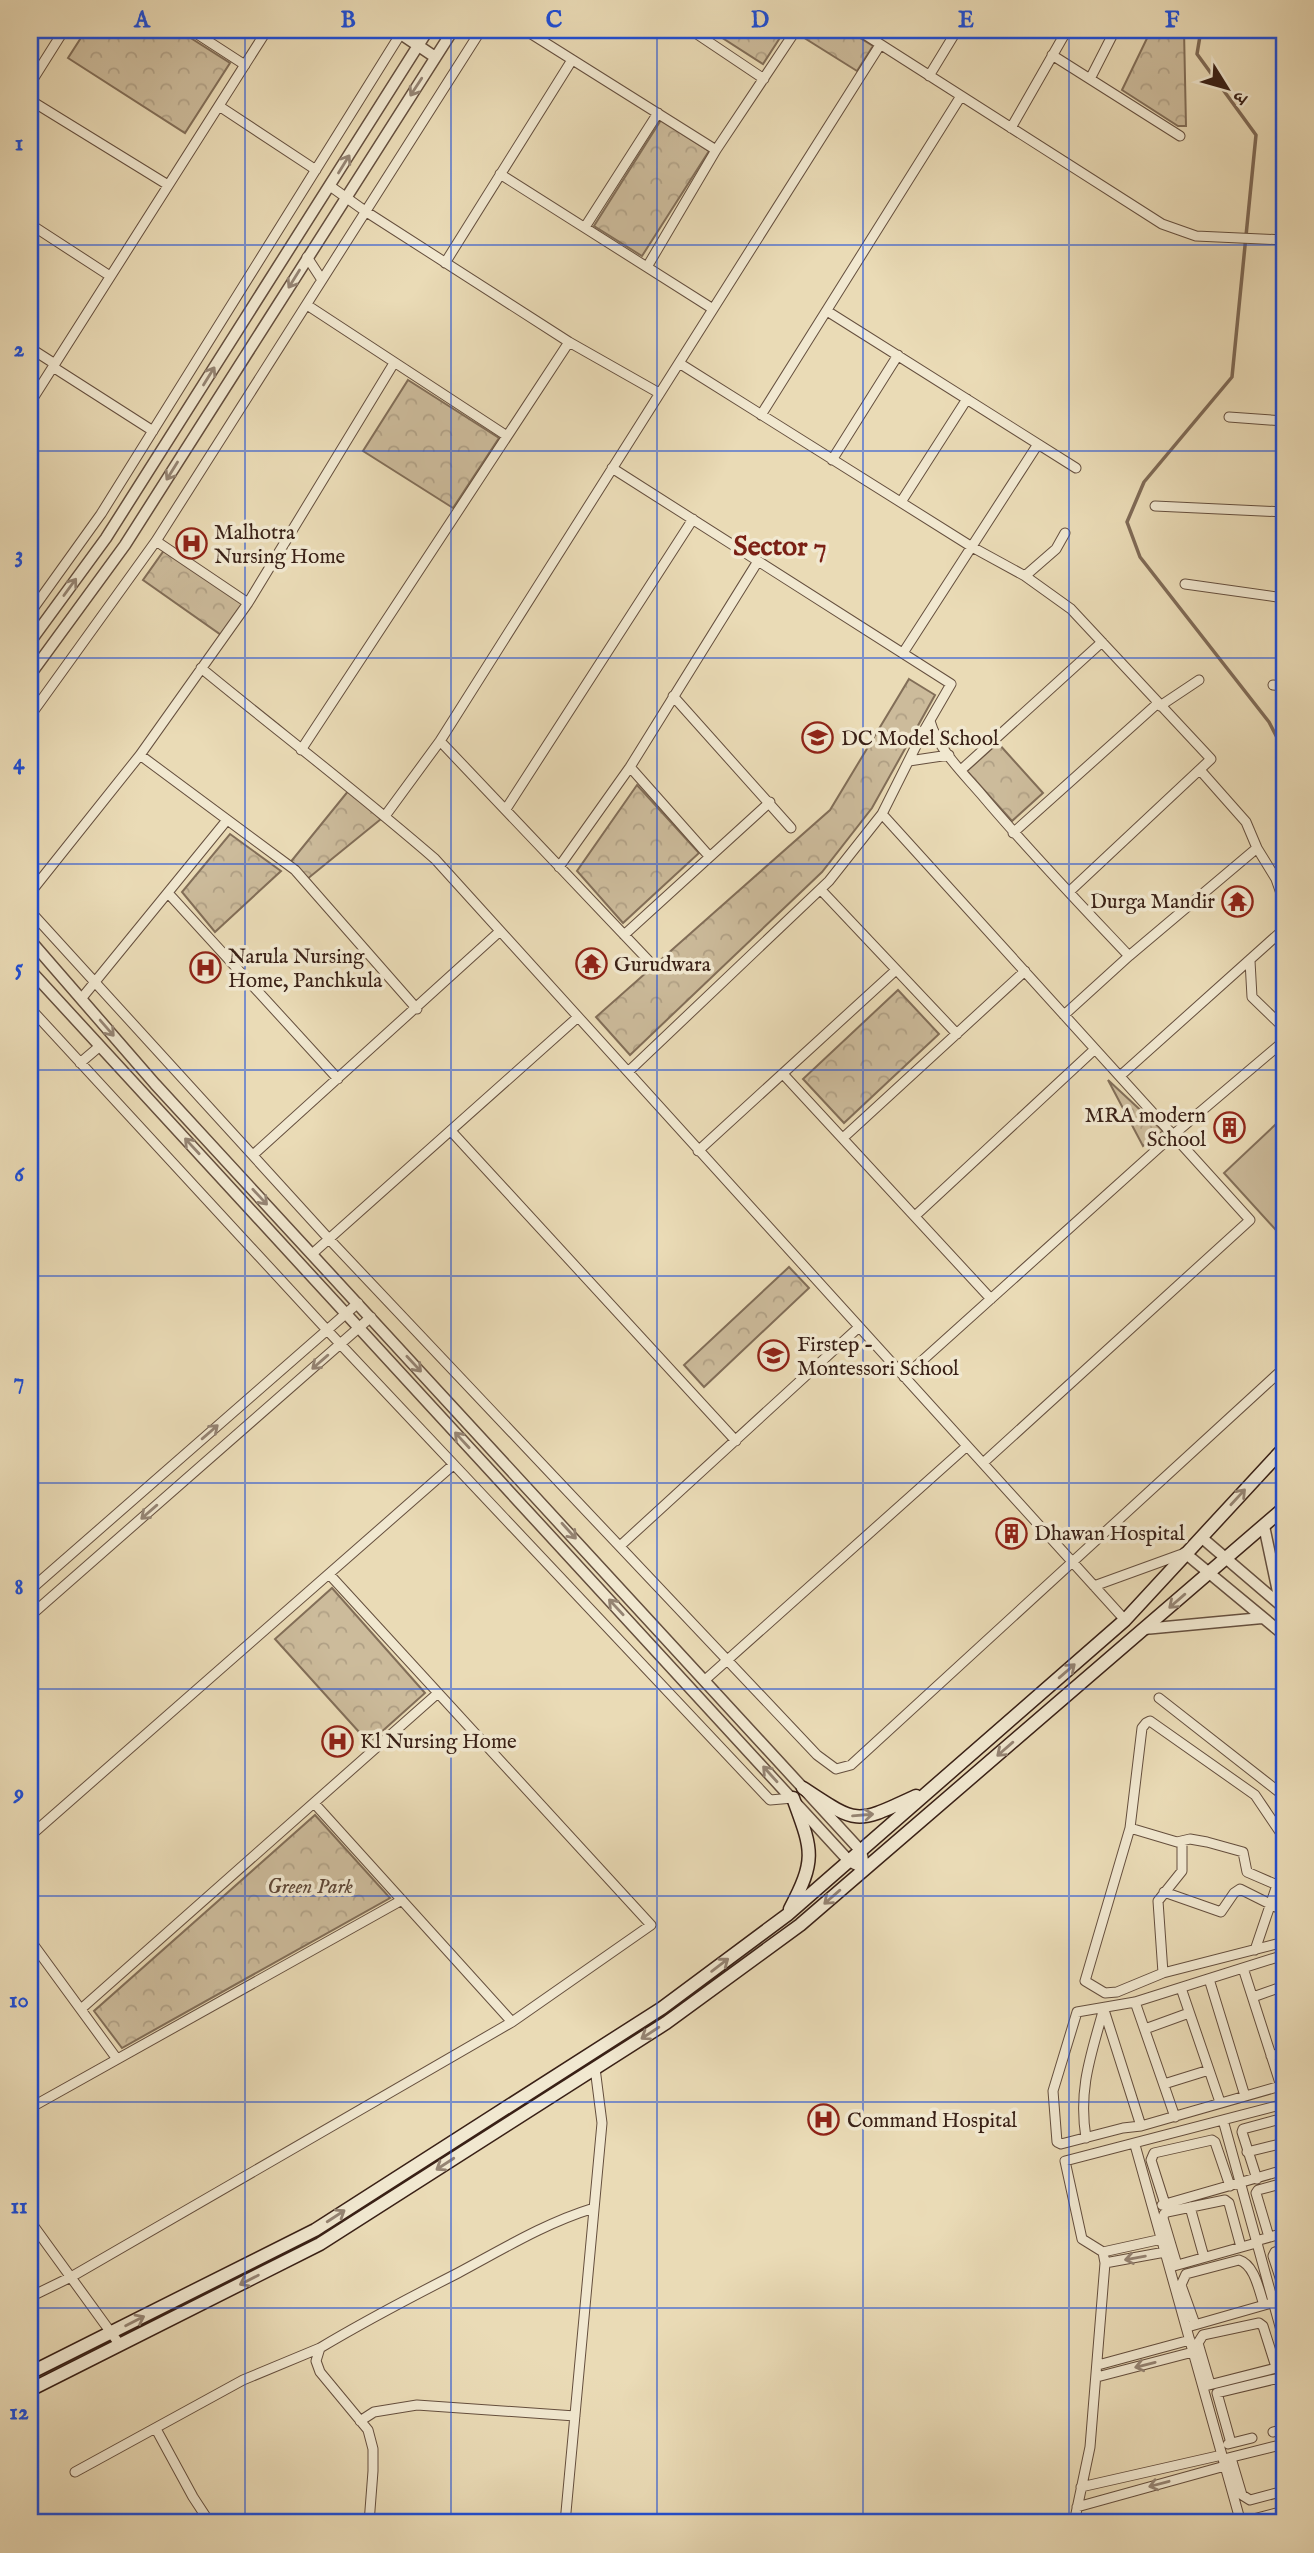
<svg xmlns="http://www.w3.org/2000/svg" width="1314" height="2553" viewBox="0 0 1314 2553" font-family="'IM FELL English','Noto Serif Devanagari',serif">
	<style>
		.grass { fill: #ccbb9b; stroke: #826e58; stroke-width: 2 }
		.park { fill: url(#park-crowns); stroke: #826e58; stroke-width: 2 }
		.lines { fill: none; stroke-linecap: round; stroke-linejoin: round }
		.stream { stroke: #7f6a56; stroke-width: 3.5 }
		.minor-casing { stroke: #654f3e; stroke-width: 11 }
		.tertiary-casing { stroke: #654f3e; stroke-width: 13 }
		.secondary-casing { stroke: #392016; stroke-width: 15 }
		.minor { stroke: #f1e8d0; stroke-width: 9 }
		.tertiary { stroke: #f1e8d0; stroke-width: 10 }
		.secondary { stroke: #f1e8d0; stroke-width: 12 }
		.oneway { stroke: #958473 }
		.grid { fill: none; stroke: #1d4ed8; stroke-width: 2; stroke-opacity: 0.55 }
		.labels { text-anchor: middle; stroke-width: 7; stroke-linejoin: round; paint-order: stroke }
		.poi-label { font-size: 21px; fill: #392016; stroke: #f1e8d0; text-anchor: start }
		.park-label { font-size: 21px; font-style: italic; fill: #5e4737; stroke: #f1e8d0 }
		.district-label { font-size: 28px; font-weight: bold; fill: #7a1f14; stroke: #f1e8d0 }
		.neatline { fill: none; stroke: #1d4ed8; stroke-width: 2.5 }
		.grid-label { font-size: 23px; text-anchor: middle; font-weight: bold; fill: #1d4ed8 }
	</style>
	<defs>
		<pattern id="park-crowns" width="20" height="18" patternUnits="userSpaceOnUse" patternTransform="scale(1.75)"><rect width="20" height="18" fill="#ccbb9b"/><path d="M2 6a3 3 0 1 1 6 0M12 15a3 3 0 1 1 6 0" fill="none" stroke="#b0a085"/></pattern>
	</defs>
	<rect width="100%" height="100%" fill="#eadbb6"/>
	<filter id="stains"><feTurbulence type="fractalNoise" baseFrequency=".00286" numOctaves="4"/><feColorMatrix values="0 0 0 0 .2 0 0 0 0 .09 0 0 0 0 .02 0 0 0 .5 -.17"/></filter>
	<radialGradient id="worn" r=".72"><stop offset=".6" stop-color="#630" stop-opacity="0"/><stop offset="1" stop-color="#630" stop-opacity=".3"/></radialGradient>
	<path class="grass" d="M1275 1125 1284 1135V1239L1224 1173Z"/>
	<path class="park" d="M86 30H178L230 63 185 133 68 58Z
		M710 30H785L763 64Z
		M801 30H847L873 46 857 71 798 34Z
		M1151 30H1184L1186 126H1178L1122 90Z
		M661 120 709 151 642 256 594 226Z
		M408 380 499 438 453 508 363 451Z
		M165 549 246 605 224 637 143 580Z
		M909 679 935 695 872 808 822 872 630 1055 596 1017 830 810Z
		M998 743 1043 793 1012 821 967 771Z
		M637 785 699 853 623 923 577 871Z
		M349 790 381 819 306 880 289 864Z
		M230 834 281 871 215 932 182 892Z
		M898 990 939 1034 844 1123 803 1079Z
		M1108 1080 1163 1131 1143 1146Z
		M789 1267 809 1288 704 1387 684 1365Z
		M332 1588 425 1693 369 1743 275 1639Z
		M315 1815 390 1898 122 2048 94 2011Z"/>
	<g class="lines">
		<path class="stream" d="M1201 30 1197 54 1256 135 1232 377 1144 482 1127 522 1140 557 1269 722 1284 751"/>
		<defs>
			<path id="minor" d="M191 30 245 65
				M525 30 716 150
				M691 30 764 79
				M858 30 1162 224 1196 236 1284 240
				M1052 55 1180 136
				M929 76 957 30
				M1090 79 1115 30
				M30 84 64 30
				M30 100 168 185
				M219 106 316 170
				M1011 128 1067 30
				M500 174 713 309
				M330 186 365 211 569 342 659 393
				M30 224 110 276
				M585 227 658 113
				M307 257 322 280
				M445 263 572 60
				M647 267 716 150 796 30
				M307 305 507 436
				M827 311 1076 468
				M30 348 55 364
				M679 363 972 547 1025 576 1071 609 1211 759 1069 892
				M53 367 153 431
				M30 403 267 30
				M761 415 961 96
				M1229 417 1284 421
				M832 460 898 355
				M612 468 951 684 922 734 882 814 829 881 628 1072
				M901 502 967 399
				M1155 506 1284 512
				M156 541 248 603
				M1025 576 1056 549 1065 533
				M1185 584 1284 598
				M1283 598 1284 577
				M30 613 101 514 403 30
				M903 653 1038 444
				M201 668C279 732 359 793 435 859L1125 1620
				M1273 685 1284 686
				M673 696 791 828
				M1160 706 1199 680
				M30 716 156 541 481 30
				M930 721C938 749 962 772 981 794 1028 850 1079 903 1129 956
				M440 741 648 960
				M301 750 569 342
				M140 755 295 870 417 1009
				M909 761 949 755
				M630 767 709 856
				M961 770 1102 642
				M1200 770 1246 822 1257 848
				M506 809 693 519
				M882 814 1250 1220 983 1463
				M385 816 440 741 880 45
				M1013 833 1158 703
				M559 867 630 767 758 561
				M821 890 957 1034
				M30 893 140 755 248 603 394 363
				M168 893 338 1079
				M30 911 329 1239 817 1755 836 1769 851 1765 1284 1368
				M624 935 770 802
				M1250 961 1252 997 1284 1028
				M81 999 227 820
				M30 1008 327 1330 770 1800 793 1798
				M1064 1015 1129 956 1257 848 1276 879 1284 902
				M80 1063 100 1046
				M783 1074 991 1299
				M1120 1076 1284 929
				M451 1131 736 1441
				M843 1138 1025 971
				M698 1151 896 970
				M253 1155 499 932
				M915 1216 1095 1049
				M312 1254 578 1017
				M904 1377 1173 1135 1284 1041
				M620 1546 859 1327
				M1094 1586 1185 1553
				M30 1590 358 1303
				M30 1616 371 1317
				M705 1680 967 1446
				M1159 1698 1284 1796
				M314 1803 512 2022
				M1130 1828 1177 1842 1190 1839 1207 1842 1243 1852 1247 1872 1277 1885
				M30 1836 453 1465
				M1284 1838 1255 1795 1150 1721 1146 1723 1142 1728 1130 1828 1085 1981 1105 1993 1117 1992 1163 1973 1284 1942
				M1164 1892 1221 1912 1234 1893 1240 1889 1284 1911
				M30 1940 117 2059
				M1255 1950 1277 1885 1284 1880
				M1284 1955 1135 2002 1077 2012 1053 2091 1057 2142 1061 2144 1123 2128 1141 2126 1284 2085
				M1243 1968 1281 2086
				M1163 1973 1158 1901 1182 1871V1841
				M1209 1979 1245 2096
				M1181 1988 1220 2102
				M1253 1997 1284 1986
				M1135 2002 1175 2117
				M81 2009 438 1693
				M1104 2010 1141 2126
				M1145 2029 1189 2013
				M1271 2056 1284 2053
				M1164 2084 1209 2070
				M30 2108 402 1900
				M1223 2120 1284 2341
				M1086 2138C1078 2089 1091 2055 1104 2008
				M1135 2145 1241 2523
				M1247 2152 1284 2143
				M1257 2179 1242 2132 1243 2129 1284 2118
				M1165 2204 1151 2160 1154 2153 1212 2140 1215 2142 1230 2186
				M1162 2205 1284 2170
				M1190 2207 1204 2257
				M30 2221 120 2345
				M1269 2237 1256 2193 1258 2190 1284 2183
				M1256 2241 1284 2233
				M1284 2249 1275 2252 1273 2256 1284 2290
				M1103 2252 1162 2239
				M1105 2263 1165 2252
				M1177 2265 1163 2218 1164 2214 1167 2212 1225 2200 1229 2203 1241 2247
				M1174 2266 1256 2243
				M30 2297 71 2277 512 2022 651 1925 329 1574
				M1273 2304 1284 2301
				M1195 2324 1181 2285 1186 2274 1239 2260C1255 2265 1259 2291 1264 2305
				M1191 2326 1268 2304
				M1098 2365 1190 2340
				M1097 2377 1193 2352
				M1210 2384 1198 2343 1203 2335 1259 2323 1263 2326 1276 2367
				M1205 2386 1284 2366
				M360 2421 374 2412 417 2405 575 2416
				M156 2429 193 2497 210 2523
				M1273 2432 1284 2429
				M1231 2443 1217 2393 1275 2379 1282 2381 1284 2389
				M1228 2444 1252 2438
				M1228 2458 1284 2444
				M1231 2458 1242 2495 1250 2500 1284 2491
				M75 2472 243 2380 320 2348
				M1081 2487 1222 2455
				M1077 2507 1225 2466
				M369 2523 373 2471V2449L368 2430 320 2372 316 2361 320 2348C365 2321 411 2297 458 2273 503 2249 545 2223 594 2208
				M565 2523 602 2123 595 2068
				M1074 2523 1090 2447 1105 2263 1103 2252 1082 2239 1065 2161 1284 2104
				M1238 2523 1284 2511"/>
			<path id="tertiary" d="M395 30 435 57
				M30 642 106 538 428 30
				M30 675 125 545 453 30
				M30 940 155 1084 861 1851 865 1869
				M30 970 849 1861 865 1869
				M1264 1526 1281 1606
				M1201 1537 1284 1608
				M1185 1553 1284 1635
				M1144 1629 1262 1618"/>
			<path id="secondary" d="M803 1788C859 1825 855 1824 916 1796
				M790 1909C817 1858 812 1850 793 1798
				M30 2373 315 2230 662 2008 787 1915 1125 1620 1284 1448
				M30 2390 320 2244 666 2023 800 1925 1284 1508"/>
		</defs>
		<use href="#minor" class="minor-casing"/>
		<use href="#tertiary" class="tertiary-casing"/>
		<use href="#secondary" class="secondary-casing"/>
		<use href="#minor" class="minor"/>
		<use href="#tertiary" class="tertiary"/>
		<use href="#secondary" class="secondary"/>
	</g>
	<defs><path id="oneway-shaft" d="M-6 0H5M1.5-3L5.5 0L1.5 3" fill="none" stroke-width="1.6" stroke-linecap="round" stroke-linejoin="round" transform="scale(1.75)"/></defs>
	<g class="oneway">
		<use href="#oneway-shaft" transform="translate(416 87) rotate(123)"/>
		<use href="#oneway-shaft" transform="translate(344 164) rotate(-58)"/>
		<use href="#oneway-shaft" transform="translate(294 279) rotate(122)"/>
		<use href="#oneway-shaft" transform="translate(209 376) rotate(-58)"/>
		<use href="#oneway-shaft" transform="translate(172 471) rotate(122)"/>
		<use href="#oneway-shaft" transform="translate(70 587) rotate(-54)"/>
		<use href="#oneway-shaft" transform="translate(107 1028) rotate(49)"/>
		<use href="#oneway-shaft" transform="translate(192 1146) rotate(-133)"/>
		<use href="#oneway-shaft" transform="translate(260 1197) rotate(47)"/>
		<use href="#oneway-shaft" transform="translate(320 1362) rotate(139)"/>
		<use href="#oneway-shaft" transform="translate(414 1364) rotate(47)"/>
		<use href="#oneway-shaft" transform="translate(210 1432) rotate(-41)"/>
		<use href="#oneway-shaft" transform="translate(462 1440) rotate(-133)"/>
		<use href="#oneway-shaft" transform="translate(1238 1497) rotate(-47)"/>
		<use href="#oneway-shaft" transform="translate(149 1512) rotate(139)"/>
		<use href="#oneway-shaft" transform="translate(569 1531) rotate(48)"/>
		<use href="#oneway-shaft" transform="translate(1177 1601) rotate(139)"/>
		<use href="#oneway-shaft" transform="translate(616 1607) rotate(-133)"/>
		<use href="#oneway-shaft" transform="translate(1067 1671) rotate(-41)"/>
		<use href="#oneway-shaft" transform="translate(1005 1749) rotate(139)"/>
		<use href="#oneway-shaft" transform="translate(770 1774) rotate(-132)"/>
		<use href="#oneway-shaft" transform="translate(863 1815) rotate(-5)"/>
		<use href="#oneway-shaft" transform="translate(832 1897) rotate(139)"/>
		<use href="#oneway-shaft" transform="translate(720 1965) rotate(-37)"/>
		<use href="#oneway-shaft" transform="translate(650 2033) rotate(147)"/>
		<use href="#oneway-shaft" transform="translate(445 2164) rotate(147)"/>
		<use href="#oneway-shaft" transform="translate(336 2216) rotate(-33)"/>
		<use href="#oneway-shaft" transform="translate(1135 2258) rotate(170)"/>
		<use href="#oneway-shaft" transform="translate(249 2280) rotate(153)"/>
		<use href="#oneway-shaft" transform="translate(135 2321) rotate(-27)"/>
		<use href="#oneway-shaft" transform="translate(1145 2365) rotate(166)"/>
		<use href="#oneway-shaft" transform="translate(1159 2484) rotate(165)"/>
	</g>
	<path class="grid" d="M245 30V2523M451 30V2523M657 30V2523M863 30V2523M1069 30V2523M30 245H1284M30 451H1284M30 658H1284M30 864H1284M30 1070H1284M30 1276H1284M30 1483H1284M30 1689H1284M30 1896H1284M30 2102H1284M30 2308H1284"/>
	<defs>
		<symbol id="hospital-ring" viewBox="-11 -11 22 22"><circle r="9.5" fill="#f1e8d0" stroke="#8f2418" stroke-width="1.5"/><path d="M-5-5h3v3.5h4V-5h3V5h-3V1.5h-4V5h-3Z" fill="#8f2418"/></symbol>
		<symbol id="school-ring" viewBox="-11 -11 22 22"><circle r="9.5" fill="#f1e8d0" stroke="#8f2418" stroke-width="1.5"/><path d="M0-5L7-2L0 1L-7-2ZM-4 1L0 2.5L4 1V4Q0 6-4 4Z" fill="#8f2418"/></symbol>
		<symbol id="temple-ring" viewBox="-11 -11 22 22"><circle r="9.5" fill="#f1e8d0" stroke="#8f2418" stroke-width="1.5"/><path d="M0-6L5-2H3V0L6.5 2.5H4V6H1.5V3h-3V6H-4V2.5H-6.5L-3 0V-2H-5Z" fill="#8f2418"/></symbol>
		<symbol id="building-ring" viewBox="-11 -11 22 22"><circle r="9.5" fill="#f1e8d0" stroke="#8f2418" stroke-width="1.5"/><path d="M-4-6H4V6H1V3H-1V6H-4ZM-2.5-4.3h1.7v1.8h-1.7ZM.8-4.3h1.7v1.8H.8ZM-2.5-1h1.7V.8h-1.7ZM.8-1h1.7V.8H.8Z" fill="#8f2418"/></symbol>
	</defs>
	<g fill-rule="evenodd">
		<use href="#hospital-ring" x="174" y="526" width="35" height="35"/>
		<use href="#school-ring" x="800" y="720" width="35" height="35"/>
		<use href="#temple-ring" x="1220" y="884" width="35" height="35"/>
		<use href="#temple-ring" x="574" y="946" width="35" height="35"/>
		<use href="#hospital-ring" x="188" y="950" width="35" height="35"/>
		<use href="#building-ring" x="1212" y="1110" width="35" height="35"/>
		<use href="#school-ring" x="756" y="1338" width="35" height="35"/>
		<use href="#building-ring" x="994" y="1516" width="35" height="35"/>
		<use href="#hospital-ring" x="320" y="1724" width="35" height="35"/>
		<use href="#hospital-ring" x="806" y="2102" width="35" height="35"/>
	</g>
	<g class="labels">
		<g class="poi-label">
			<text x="214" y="539">Malhotra<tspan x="214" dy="24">Nursing Home</tspan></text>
			<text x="841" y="745">DC Model School</text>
			<text x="1215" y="908" text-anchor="end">Durga Mandir</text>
			<text x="228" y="963">Narula Nursing<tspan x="228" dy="24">Home, Panchkula</tspan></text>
			<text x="614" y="971">Gurudwara</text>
			<text x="1206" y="1122" text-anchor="end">MRA modern<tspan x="1206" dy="24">School</tspan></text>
			<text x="797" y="1351">Firstep -<tspan x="797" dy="24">Montessori School</tspan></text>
			<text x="1034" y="1540">Dhawan Hospital</text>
			<text x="360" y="1748">Kl Nursing Home</text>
			<text x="847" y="2127">Command Hospital</text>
		</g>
		<g class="park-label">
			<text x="310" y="1893">Green Park</text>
		</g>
		<g class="district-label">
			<text x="780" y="555">Sector 7</text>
		</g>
	</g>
	<rect width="1314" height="2553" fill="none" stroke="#eadbb6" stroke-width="77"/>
	<g transform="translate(1227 88) rotate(127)" stroke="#f1e8d0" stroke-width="5" paint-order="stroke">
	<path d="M0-5L12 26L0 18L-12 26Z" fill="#392016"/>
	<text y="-10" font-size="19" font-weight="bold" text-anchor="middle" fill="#392016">उ</text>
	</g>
	<rect x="38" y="38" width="1238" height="2476" class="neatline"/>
	<g class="grid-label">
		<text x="142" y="27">A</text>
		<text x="348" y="27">B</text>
		<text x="554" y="27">C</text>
		<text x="760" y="27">D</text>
		<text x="966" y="27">E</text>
		<text x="1172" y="27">F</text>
		<text x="19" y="150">1</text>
		<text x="19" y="356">2</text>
		<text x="19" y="562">3</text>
		<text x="19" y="769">4</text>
		<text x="19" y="975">5</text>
		<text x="19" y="1181">6</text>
		<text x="19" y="1388">7</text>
		<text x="19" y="1594">8</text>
		<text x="19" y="1800">9</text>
		<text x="19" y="2007">10</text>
		<text x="19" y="2213">11</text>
		<text x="19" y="2419">12</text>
	</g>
	<rect width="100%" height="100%" filter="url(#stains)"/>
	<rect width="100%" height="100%" fill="url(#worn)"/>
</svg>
